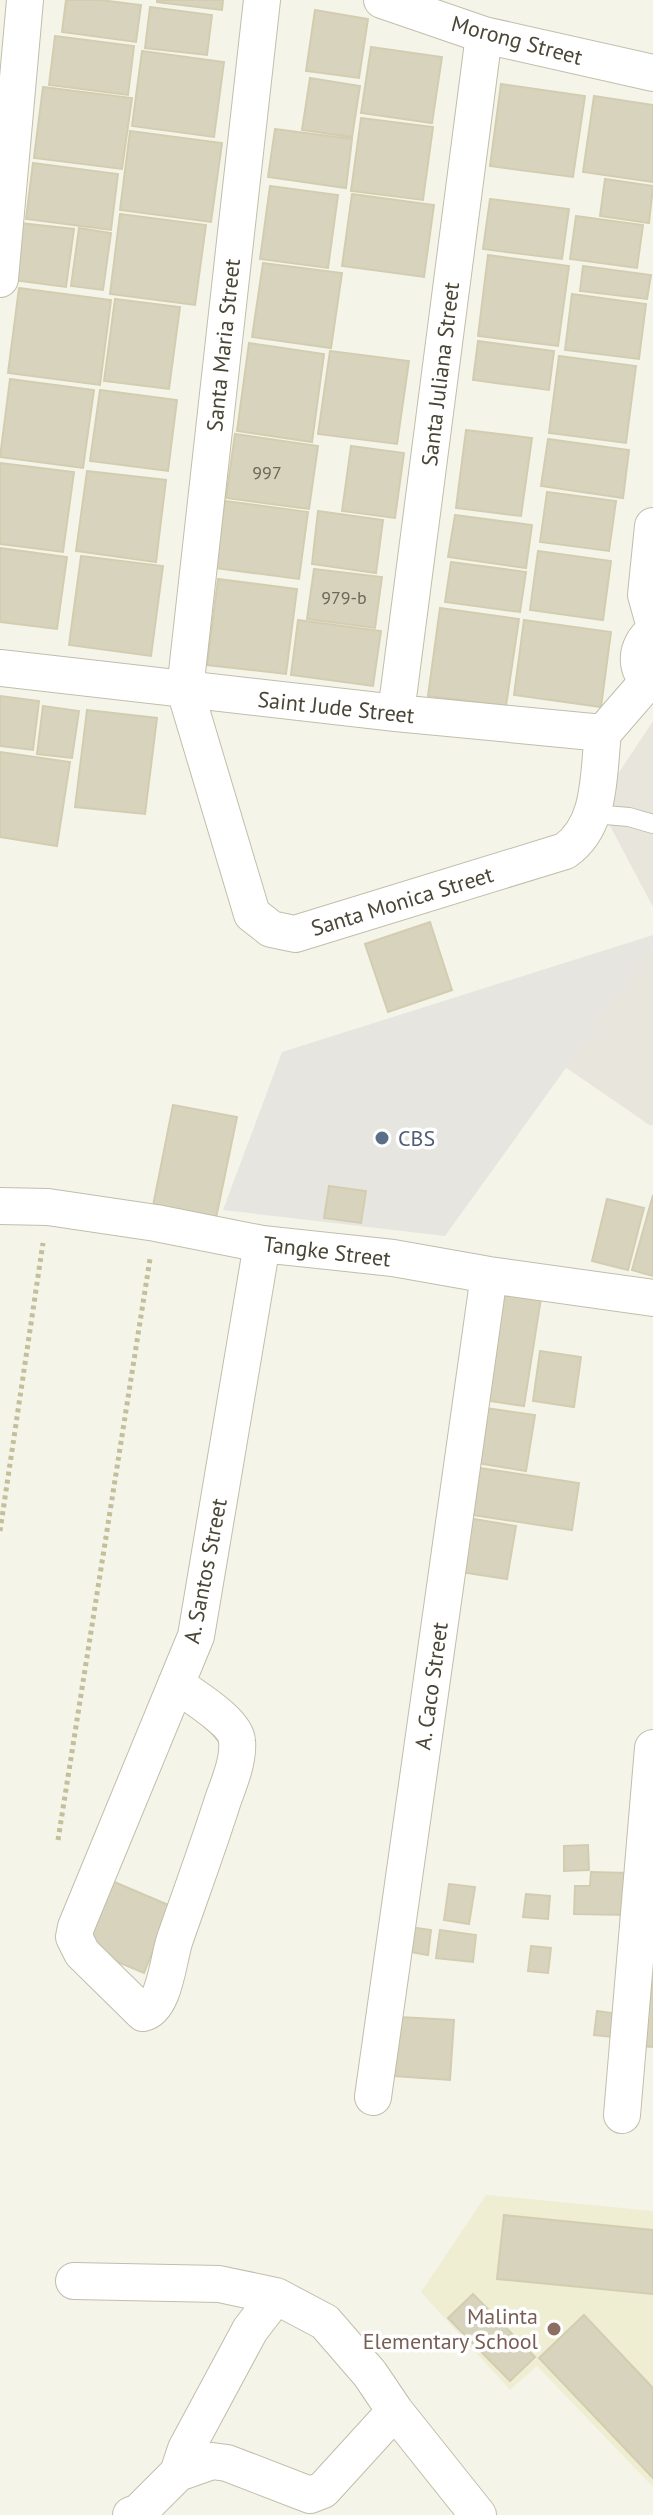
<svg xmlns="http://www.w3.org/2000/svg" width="653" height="2515" viewBox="0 0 653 2515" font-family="'PT Sans',sans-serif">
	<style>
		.industrial { fill: #e8e5dd }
		.education { fill: #efedd2 }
		.parking { fill: #e6e5e0 }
		.building { fill: #d7d3bd; stroke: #d3cdb0; stroke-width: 2 }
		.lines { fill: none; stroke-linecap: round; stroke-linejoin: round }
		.service-casing { stroke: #c1beaa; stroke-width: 20 }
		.minor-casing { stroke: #c1beaa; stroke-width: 38 }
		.path { stroke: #c4be9b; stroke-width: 5; stroke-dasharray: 4 4; stroke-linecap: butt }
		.service { stroke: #fff; stroke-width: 18 }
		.minor { stroke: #fff; stroke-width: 36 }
		.service-dot { fill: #5c6f8a; stroke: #fff; stroke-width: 3 }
		.education-dot { fill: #8d6e63; stroke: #fff; stroke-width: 3 }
		.labels { text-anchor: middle; stroke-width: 7; stroke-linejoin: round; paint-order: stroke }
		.number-label { font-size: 18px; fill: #6c6958 }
		.street-label { font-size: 22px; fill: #494636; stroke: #fff }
		.service-label { font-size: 22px; fill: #4e5e75; stroke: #fff; text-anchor: start }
		.education-label { font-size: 22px; fill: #785e54; stroke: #fff; text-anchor: end }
	</style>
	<rect width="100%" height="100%" fill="#f5f4e9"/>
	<path class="industrial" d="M653 721V907L608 822 610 786Z
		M653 947V1124L651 1126 565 1067Z"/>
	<path class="education" d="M486 2195 653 2211V2487L537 2366 510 2390 421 2292Z"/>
	<path class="parking" d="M653 935V947L445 1236 223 1210 282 1052Z"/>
	<path class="building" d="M66 0H100L141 5 136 42 62 32Z
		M157 0H223L222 10 157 2Z
		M150 7 212 15 207 55 145 48Z
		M315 10 368 19 359 78 306 71Z
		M55 36 134 46 128 95 49 85Z
		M371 47 442 57 432 123 361 113Z
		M142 51 224 62 214 137 132 126Z
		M310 78 360 86 352 137 302 130Z
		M501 84 585 96 573 177 490 166Z
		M43 87 132 98 122 169 34 158Z
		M594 96 653 105V182L583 172Z
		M361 118 433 127 423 200 351 191Z
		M275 129 352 139 346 188 268 177Z
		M130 131 222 143 211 222 120 210Z
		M33 163 118 174 111 230 26 219Z
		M605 179 653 186 649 223 600 216Z
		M270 186 338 195 328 268 260 259Z
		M352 194 434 205 424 277 342 266Z
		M490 199 569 209 562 259 483 249Z
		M120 214 206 225 195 305 110 294Z
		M576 216 643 225 637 268 570 259Z
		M20 223 74 229 66 287 12 280Z
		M79 228 111 233 103 290 71 286Z
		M488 255 569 266 558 346 478 336Z
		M263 263 342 273 331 348 252 337Z
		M583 266 651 275 647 299 580 291Z
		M19 288 111 300 100 385 8 373Z
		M572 294 646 304 639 359 565 350Z
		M115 299 180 307 169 389 104 381Z
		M478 341 554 351 549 390 473 380Z
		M249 343 324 354 312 442 237 431Z
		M330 351 409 361 397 444 318 434Z
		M559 356 636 366 626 443 549 433Z
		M10 379 94 390 83 468 0 457Z
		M100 390 177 400 168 471 90 461Z
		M466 430 532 438 521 516 456 508Z
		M235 434 318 446 309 509 226 498Z
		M548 439 629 450 623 498 541 486Z
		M351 446 404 453 395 518 342 511Z
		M0 463 74 472 63 552 0 544Z
		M87 471 166 480 156 562 76 551Z
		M547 492 616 501 609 551 540 542Z
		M225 501 308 512 299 579 215 568Z
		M318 511 383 520 376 573 312 564Z
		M455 515 532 525 526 568 448 557Z
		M0 548 67 557 57 629 0 622Z
		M538 551 611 561 603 620 530 610Z
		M81 556 163 566 151 656 69 645Z
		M451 562 526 572 520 612 445 602Z
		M314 569 382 577 375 628 307 619Z
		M218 579 297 589 286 674 207 665Z
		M440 608 519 619 506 706 428 696Z
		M298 620 381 631 373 686 291 675Z
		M524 620 611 632 601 707 514 695Z
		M0 696 39 701 33 750 0 746Z
		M43 706 79 711 72 758 37 754Z
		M87 710 157 718 145 814 75 807Z
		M0 752 70 762 57 846 0 837Z
		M430 922 452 990 388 1012 365 944Z
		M173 1105 237 1117 216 1218 153 1206Z
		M329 1186 366 1191 361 1223 324 1218Z
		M653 1195V1276L632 1270Z
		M607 1199 644 1208 628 1270 592 1261Z
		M500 1292 541 1298 524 1406 483 1400Z
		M540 1351 581 1357 574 1407 533 1401Z
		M486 1408 535 1415 526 1471 477 1463Z
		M473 1467 579 1483 572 1530 466 1514Z
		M468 1518 516 1526 507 1579 460 1572Z
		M588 1845 589 1870 564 1871V1846Z
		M591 1872 628 1873 627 1915 574 1914 575 1886H590Z
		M112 1881 171 1906 144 1973 84 1948Z
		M449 1884 475 1887 469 1924 444 1920Z
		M526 1894 550 1896 548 1919 523 1917Z
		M403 1926 431 1930 428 1955 399 1950Z
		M440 1930 476 1935 473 1962 436 1958Z
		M531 1946 551 1948 548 1973 528 1971Z
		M644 1977 653 1978V2047L641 2046Z
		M597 2011 626 2015 623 2038 594 2035Z
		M399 2017 454 2020 450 2080 394 2076Z
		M504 2215 653 2230V2294L497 2279Z
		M473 2294 535 2357 510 2381 448 2318Z
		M584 2315 653 2388V2478L539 2358Z"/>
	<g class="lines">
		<defs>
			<path id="service" d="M593 814 629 817 653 824"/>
			<path id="minor" d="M262 0 185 690 252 914 271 929 295 934 565 851C602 825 598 775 603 733
				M382 0 484 35 653 73
				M0 279 25 0
				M653 526 646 595 653 620
				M653 632C635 646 633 671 653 684
				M0 668 396 713 603 733
				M396 713 484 35
				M603 733 648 681
				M0 1206 48 1207 156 1223 262 1244 393 1258 489 1275 653 1298
				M176 1684C192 1696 236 1722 237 1741 239 1760 229 1783 223 1800 208 1847 191 1893 175 1939 168 1959 165 2008 143 2013L82 1953 74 1937 76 1927 196 1636 262 1244
				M373 2097 489 1275
				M622 2115 653 1748
				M74 2281 219 2284 276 2296 325 2322 370 2374 395 2411 478 2515
				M178 2473 186 2449 250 2330 276 2296
				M131 2515 139 2512 178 2473 212 2461 227 2463 310 2495 323 2490 395 2411"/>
		</defs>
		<use href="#service" class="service-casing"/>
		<use href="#minor" class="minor-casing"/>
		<path class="path" d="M0 1531 43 1243
			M58 1840 150 1259"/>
		<use href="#service" class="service"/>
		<use href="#minor" class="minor"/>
	</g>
	<circle class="service-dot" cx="382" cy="1138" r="8"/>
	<circle class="education-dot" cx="554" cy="2329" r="8"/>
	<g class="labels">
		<g class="number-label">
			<text x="267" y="479">997</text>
			<text x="344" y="604">979-b</text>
		</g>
		<g class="street-label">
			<text transform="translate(517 40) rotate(15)" y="8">Morong Street</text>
			<text transform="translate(223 345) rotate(-84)" y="8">Santa Maria Street</text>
			<text transform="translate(440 374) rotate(-83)" y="8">Santa Juliana Street</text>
			<text transform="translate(336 707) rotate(6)" y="8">Saint Jude Street</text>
			<text transform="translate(402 901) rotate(-17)" y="8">Santa Monica Street</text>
			<text transform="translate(327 1251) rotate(7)" y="8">Tangke Street</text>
			<text transform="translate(205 1571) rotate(-79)" y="8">A. Santos Street</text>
			<text transform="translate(431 1686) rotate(-82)" y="8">A. Caco Street</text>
		</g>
		<g class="service-label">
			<text x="398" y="1146">CBS</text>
		</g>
		<g class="education-label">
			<text x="538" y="2324">Malinta<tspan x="538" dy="25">Elementary School</tspan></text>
		</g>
	</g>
</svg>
